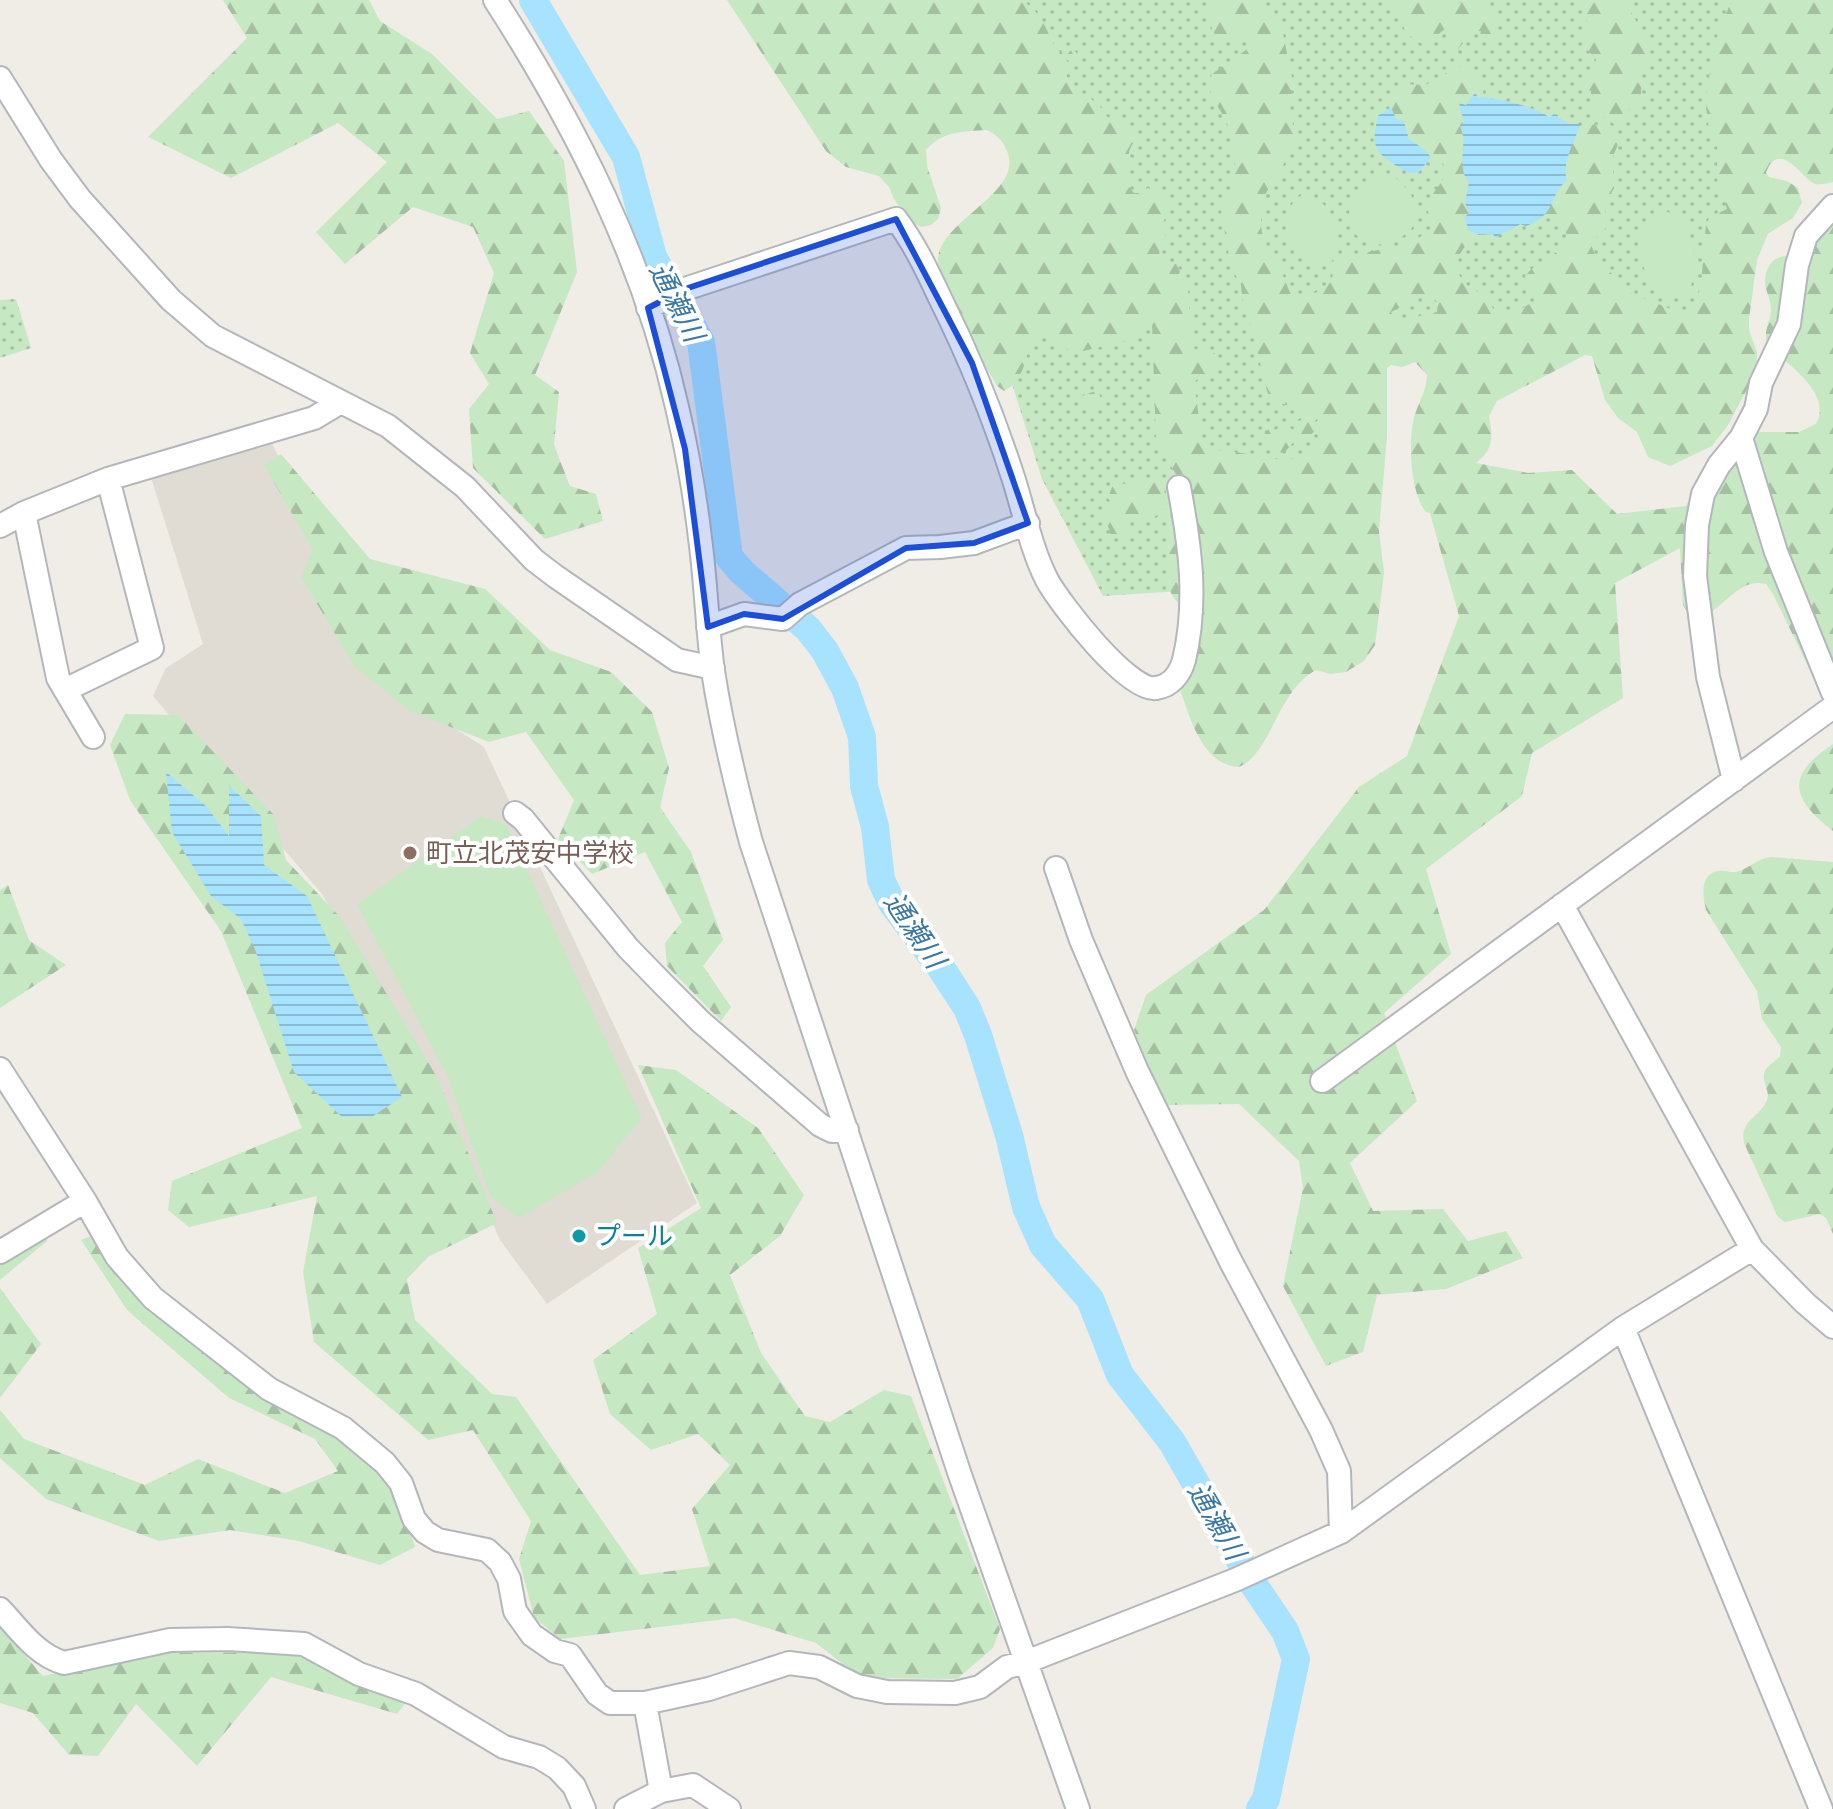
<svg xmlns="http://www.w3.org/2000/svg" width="1833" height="1809" viewBox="0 0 1833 1809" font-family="Quicksand,'Noto Sans JP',sans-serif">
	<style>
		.education { fill: #e0dcd4 }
		.green { fill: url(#green-dots) }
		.forest { fill: url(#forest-firs); fill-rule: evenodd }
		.pitch { fill: #c6e8c2 }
		.water { fill: url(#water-rules) }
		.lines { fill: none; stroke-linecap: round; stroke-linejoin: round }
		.river { stroke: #a7e2ff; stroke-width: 28 }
		.minor-casing { stroke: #b3b7bb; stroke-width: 26 }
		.minor { stroke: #fff; stroke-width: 22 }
		.marked { fill: #1d4ed8; fill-opacity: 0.2; stroke: #1d4ed8; stroke-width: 6; stroke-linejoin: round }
		.education-dot { fill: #8d6e63; stroke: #fff; stroke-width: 3 }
		.culture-dot { fill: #0f9aa8; stroke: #fff; stroke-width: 3 }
		.labels { text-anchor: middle; stroke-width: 8; stroke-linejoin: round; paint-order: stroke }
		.education-label { font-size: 26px; fill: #785e54; stroke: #fff; text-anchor: start }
		.culture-label { font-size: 26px; fill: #0d838f; stroke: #fff; text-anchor: start }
		.water-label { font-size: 28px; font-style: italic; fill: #3b78a3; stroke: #fff }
	</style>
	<defs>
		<pattern id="green-dots" width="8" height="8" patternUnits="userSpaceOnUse" patternTransform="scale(2)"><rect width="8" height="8" fill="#c6e8c2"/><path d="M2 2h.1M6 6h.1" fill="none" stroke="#a4c0a1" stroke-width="1.8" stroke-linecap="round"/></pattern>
		<pattern id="forest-firs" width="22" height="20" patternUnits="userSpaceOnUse" patternTransform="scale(2)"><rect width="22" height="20" fill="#c6e8c2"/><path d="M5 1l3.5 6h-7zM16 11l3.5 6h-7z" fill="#a4c0a1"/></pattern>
		<pattern id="water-rules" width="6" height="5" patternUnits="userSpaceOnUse" patternTransform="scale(2)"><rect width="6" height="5" fill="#a7e2ff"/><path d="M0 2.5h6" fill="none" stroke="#8bbbd2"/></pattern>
	</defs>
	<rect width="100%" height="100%" fill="#f0ede6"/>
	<path class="education" d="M271 441 323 551 404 696 484 747 697 1203 547 1304 500 1240 426 1070 322 894 153 696 166 668 203 644 150 474Z"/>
	<path class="green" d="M976 0H1815L1704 347 1378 346 1345 610 1181 591 1103 596 1042 479 996 333 1076 217Z
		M16 299 31 348 0 358V300Z"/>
	<path class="forest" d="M223 0H369L380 21 432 54 497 119 529 111 564 161 577 272 535 375 559 392 554 445 570 486 596 494 603 521 545 539 473 468 469 409 489 384 470 353 494 273 473 227 413 207 345 264 316 232 387 162 338 123 231 178 148 137 247 38Z
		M727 0H1023L1040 16 1056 49 1066 56 1071 50 1076 52 1077 57 1073 63 1067 60 1061 62 1075 95 1079 99 1084 94C1090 98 1097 103 1102 109L1100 113 1126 126 1136 137 1129 151V187L1134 193H1140L1148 188C1152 190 1157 191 1161 194 1171 201 1165 218 1162 228L1168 241 1164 249 1159 252 1165 267 1170 262 1176 264 1180 272 1178 275 1188 284 1191 346 1196 350 1200 345 1205 353 1210 350 1215 354 1213 359H1216L1218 364 1194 382 1202 440C1210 452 1223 450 1236 452 1261 456 1300 471 1318 442 1323 434 1322 427 1317 419L1313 423 1316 430 1307 438H1297L1284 453 1275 451 1273 445 1264 439 1265 431 1272 428 1275 431 1282 424 1294 430 1295 423 1301 420 1304 409 1279 403 1268 394 1249 319 1243 305 1241 285 1231 267 1221 210C1224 204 1230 200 1231 194 1237 172 1235 147 1228 126 1221 106 1204 96 1212 74L1249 48 1251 42 1246 35 1232 42 1220 41 1212 30 1208 0H1260V6L1271 8 1280 20 1292 77 1290 111 1296 138 1292 150 1266 193 1261 210V227L1264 242 1275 256 1291 295 1303 298 1314 294 1331 281 1336 265 1345 257 1378 250H1400L1432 229 1433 225 1426 206C1432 188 1454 179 1441 160 1411 151 1399 134 1388 104L1392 93 1401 84 1425 85 1459 66C1474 69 1485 77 1483 94L1472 100 1495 232 1489 237 1469 240 1460 254 1456 271 1467 285 1482 294 1495 311C1514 318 1520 307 1536 301L1526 292 1525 276C1538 260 1558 256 1569 239 1563 223 1555 218 1539 213L1573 128C1584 124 1622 119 1618 143 1617 149 1613 153 1613 161 1612 184 1619 186 1603 207 1613 224 1605 233 1590 242L1598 262 1617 278 1620 289 1681 313 1696 304 1701 285 1706 224 1710 217 1727 209 1717 179V147L1709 129 1705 99 1718 32 1732 0H1833V182C1826 183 1819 186 1813 183 1801 176 1778 139 1766 173L1769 177 1787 181 1798 188 1802 203 1793 218 1768 234 1757 260 1749 319V330L1757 352V367L1753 378 1728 425 1712 446 1670 466 1648 457 1637 432 1618 418 1605 400 1592 356 1585 355 1497 401 1489 416C1493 437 1494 449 1476 463L1528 473 1572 470 1617 514 1686 506 1721 442 1727 438 1737 432H1799L1816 424C1833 394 1788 364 1769 347 1761 332 1771 323 1771 309 1771 300 1766 292 1765 283 1765 265 1775 253 1793 257L1833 220V705L1823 697 1773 594 1766 584C1741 577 1724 606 1704 617L1689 615 1683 605 1680 548 1615 583 1623 698 1532 753 1522 796 1426 869 1451 954 1384 1013 1417 1101 1350 1163 1373 1211 1443 1209 1468 1241 1506 1231 1523 1258 1446 1289 1377 1295 1363 1352 1326 1366 1283 1286 1303 1188 1299 1161 1239 1104 1164 1105 1134 1030 1146 995 1264 910 1359 787 1407 756 1459 616 1430 513 1426 512C1410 493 1408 441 1414 418 1418 403 1427 390 1427 375L1415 362 1402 367 1391 365 1387 368V436L1379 531 1384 573 1375 645 1364 661 1346 672 1330 674 1316 670C1277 691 1271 754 1239 767 1201 765 1190 716 1179 687 1193 659 1209 646 1188 614 1182 605 1173 601 1170 590 1163 565 1170 528 1172 504 1159 514 1150 524 1133 518L1125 536H1111L1105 516 1113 507 1108 498 1112 487C1121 483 1152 480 1162 482L1165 494 1172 495 1179 479 1156 442 1152 322 1130 340 1079 352H1071L1045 333 1036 334C1023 353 1028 379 1004 391L997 386C982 358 936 287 938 259 940 220 1025 192 1007 151 1003 141 997 135 987 130 963 132 943 130 926 150L927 166 941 208 938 219 931 225 921 227 909 221 894 199 889 187 879 176 846 167 826 151ZM1419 298 1433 299 1438 302 1437 312 1415 317 1407 324 1406 331 1391 312Z
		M1393 0H1458L1459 3C1470 0 1483 2 1494 7L1496 37 1488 41 1480 36 1481 31 1469 32 1464 30 1465 41 1458 49 1448 46 1445 40 1450 27C1425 37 1437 58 1405 32 1402 21 1404 15 1394 6Z
		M1587 0H1625L1649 46 1646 55 1647 66 1642 70 1641 95 1647 100 1643 106 1629 109 1616 125 1605 119 1592 108 1591 91 1584 88V80L1592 75 1596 59 1585 47 1591 41 1585 36 1587 21 1583 15Z
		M1098 390 1101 399 1092 409 1080 402 1082 396Z
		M281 454 370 559 485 589 550 650 611 672 652 712 669 768 660 807 691 852 723 940 703 966 731 1007 721 1021 667 966 665 943 682 922 645 852 592 874 558 839 574 800 526 732 489 742 410 711 355 667 301 577 313 550 264 465Z
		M125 714 178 715 274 815 286 860 340 917 436 1075 497 1223 428 1257 407 1279 415 1320 492 1394 516 1397 640 1575 710 1566 692 1509 730 1465 698 1434 651 1450 610 1414 593 1360 657 1314 638 1248 701 1208 638 1065 676 1070 758 1128 804 1195 780 1236 730 1275 761 1353 805 1416 830 1422 884 1390 911 1396 1000 1629 993 1648 957 1679 861 1678 816 1643 734 1618 560 1639 534 1617 519 1559 531 1521 473 1430 428 1440 314 1342 303 1272 317 1196 189 1227 168 1210 172 1181 302 1128 221 931 130 800 110 745Z
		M1833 744V831C1790 798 1786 775 1833 744Z
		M1772 857 1833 862V1234L1826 1218 1820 1214 1785 1222 1778 1217 1744 1143C1739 1120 1760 1118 1767 1100 1771 1090 1759 1080 1766 1069 1769 1065 1776 1061 1780 1056L1781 1047 1762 1019 1757 991 1706 910C1703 897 1699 876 1717 871 1723 869 1729 873 1736 872 1749 869 1757 858 1772 857Z
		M8 885 29 940 66 965 0 1008V890Z
		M43 1218 47 1241 0 1280V1245Z
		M94 1235 148 1307 351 1442 394 1480 415 1547 380 1565 299 1541 230 1530 159 1541 46 1499 0 1458V1410L24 1439 145 1485 198 1459 285 1493 338 1471 315 1439 229 1398 127 1310 81 1240Z
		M0 1288 41 1344 0 1398Z
		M0 1627 43 1676 154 1653 307 1652 407 1701 397 1714 271 1677 197 1766 136 1704 98 1756 69 1755 33 1713 0 1703Z"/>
	<path class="pitch" d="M1382 173C1391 173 1396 177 1402 184 1418 200 1425 221 1403 236 1395 242 1385 246 1375 244 1332 236 1348 182 1382 173Z
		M1303 194C1330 195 1341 235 1336 257 1307 290 1260 222 1303 194Z
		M1663 211C1698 215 1700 271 1687 295 1648 308 1627 240 1646 220 1650 216 1657 214 1663 211Z
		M481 816 506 825 642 1118 597 1173 519 1218 491 1197 446 1073 357 904Z"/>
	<path class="water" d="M1475 93 1478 97C1496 98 1535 106 1549 117L1554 114 1569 124H1580C1575 143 1561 161 1567 181 1548 193 1559 214 1526 226L1520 224C1512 231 1504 230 1495 238L1493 234 1479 235 1468 230 1465 217 1469 213 1465 203 1469 182C1455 167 1469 143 1460 127L1464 123 1459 103 1466 105Z
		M1391 107 1396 119 1404 121 1409 140C1418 144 1425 150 1431 157L1419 172C1409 175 1404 170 1396 165 1372 151 1372 142 1378 116Z
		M166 772 206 806 229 836V785L261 816 264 865 307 896 402 1097 373 1116 342 1117 294 1072 255 949 241 919 211 896 172 832Z"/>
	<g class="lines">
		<path class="river" d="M533 0 626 157 653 257 701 342 729 557 742 572 808 629 825 651 845 688 862 737 864 786 875 827 881 880 892 903 941 968 967 1008 978 1035 1009 1135 1026 1207 1043 1245 1090 1299 1120 1375 1172 1442 1254 1585 1285 1631 1296 1659 1266 1799 1260 1809"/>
		<defs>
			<path id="minor" d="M495 0C576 126 644 260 677 407 687 450 695 495 700 538 706 582 707 627 713 671 722 729 736 786 751 842L960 1475 1078 1809
				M0 78 51 160 80 199 171 300 213 336 388 426 465 487 534 560 555 576 677 660 713 668
				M648 308 685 289 896 219C914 243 927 270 940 298 969 356 993 415 1013 477 1024 511 1031 549 1047 580 1060 604 1129 693 1156 688 1171 686 1180 674 1184 660 1198 601 1190 545 1179 487
				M1741 438 1776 552 1833 693
				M24 513 58 678 93 737
				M0 526 24 513 108 479 314 418 339 403
				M708 627 744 614 783 619 800 604 906 548 940 547 974 543 1028 523
				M65 690 152 648 108 479
				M1734 780 1708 677 1695 576 1697 525 1703 494 1719 465 1741 438 1756 409 1761 383 1789 324 1797 265 1806 236 1833 206
				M515 813 523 819 628 948 665 986 701 1022 820 1125 832 1131 847 1130
				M1056 868 1081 940 1137 1071 1231 1262 1321 1430 1339 1471 1341 1532
				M1562 905 1752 1249 1805 1303 1833 1327
				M0 1069 85 1201 117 1257 153 1298 269 1389 343 1428 385 1463 401 1483 414 1519 425 1532 438 1540 487 1550 500 1562 509 1579 515 1611 532 1635 555 1651 570 1655 597 1694 610 1703H645L709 1689 789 1663 819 1667 857 1686 887 1692 955 1693 980 1687 1007 1667 1026 1662 1235 1580 1341 1532 1623 1328 1752 1249
				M1322 1081 1833 707
				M0 1252 85 1201
				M1623 1328 1821 1809
				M0 1609C19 1629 36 1655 64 1663L170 1640 228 1639 304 1644 359 1674 416 1694 504 1747 539 1757 557 1768 574 1786 584 1809
				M645 1703 661 1791 693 1785 729 1809
				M626 1809 661 1791"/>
		</defs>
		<use href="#minor" class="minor-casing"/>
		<use href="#minor" class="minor"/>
	</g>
	<path class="marked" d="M896 219 972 363 1028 523 974 543 906 548 783 619 744 614 708 627 685 449 648 308 685 289Z"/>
	<circle class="education-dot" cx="410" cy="853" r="8"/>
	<circle class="culture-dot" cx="579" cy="1236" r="8"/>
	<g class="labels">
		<g class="education-label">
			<text x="426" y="862">町立北茂安中学校</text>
		</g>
		<g class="culture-label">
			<text x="595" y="1245">プール</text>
		</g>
		<g class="water-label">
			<text transform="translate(677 302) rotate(63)" y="10">通瀬川</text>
			<text transform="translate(915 930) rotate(56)" y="10">通瀬川</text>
			<text transform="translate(1217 1521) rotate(60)" y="10">通瀬川</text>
		</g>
	</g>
</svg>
